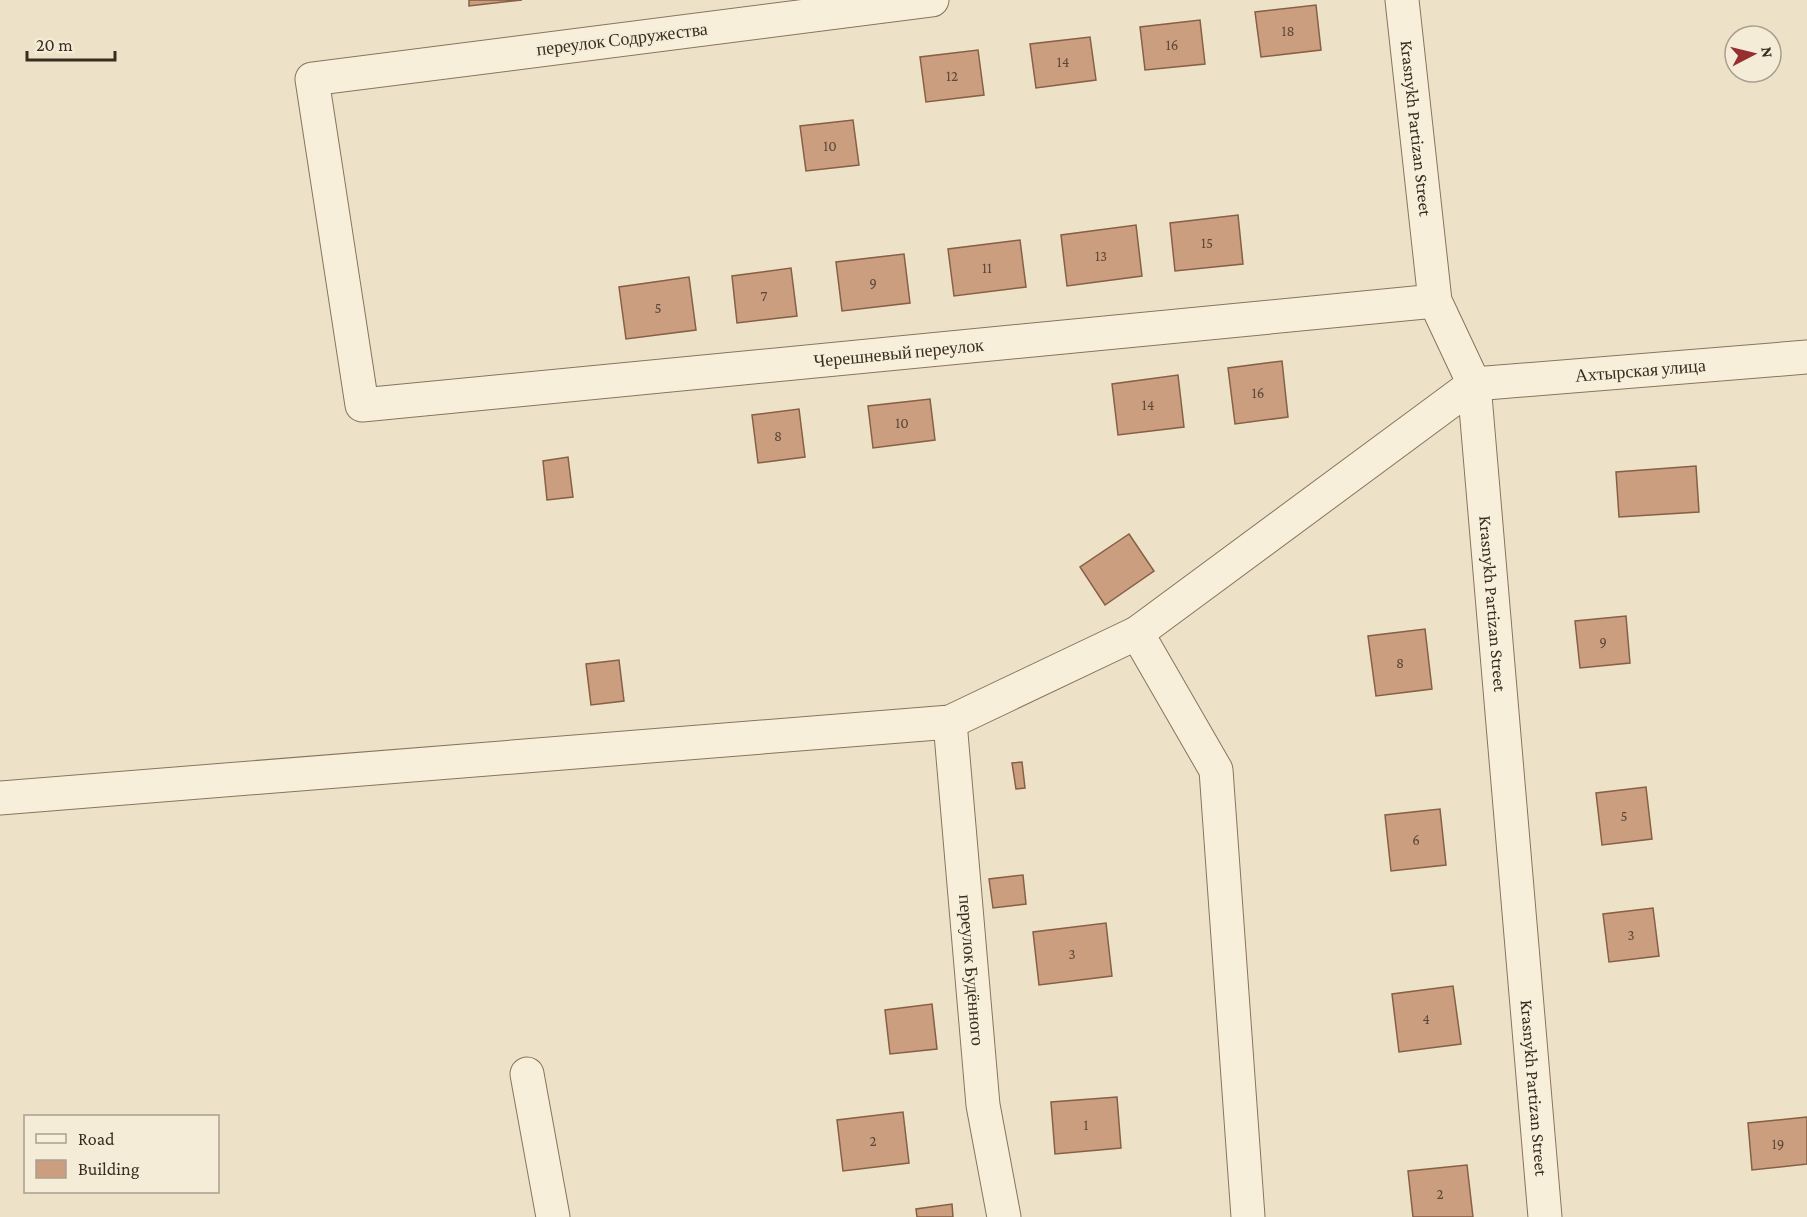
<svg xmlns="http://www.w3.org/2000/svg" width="1807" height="1217" viewBox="0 0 1807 1217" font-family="'Crimson Pro',serif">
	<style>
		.building { fill: #ca9e7f; stroke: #875f44; stroke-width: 1.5 }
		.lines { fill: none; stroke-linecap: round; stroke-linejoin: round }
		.minor-casing { stroke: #88745d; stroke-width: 35 }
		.minor { stroke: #f8efdb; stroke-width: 33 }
		.labels { text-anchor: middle; stroke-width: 4.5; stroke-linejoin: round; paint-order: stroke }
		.number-label { font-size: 15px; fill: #5d4838 }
		.street-label { font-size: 18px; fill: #392c20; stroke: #f5ecd7 }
	</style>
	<rect width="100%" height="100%" fill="#ede2c8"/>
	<path class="building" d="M469 0H522L469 6Z
		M1316 5 1321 50 1261 57 1255 12Z
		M1200 20 1205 64 1145 70 1140 27Z
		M1090 37 1096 80 1036 88 1030 44Z
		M978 50 984 95 926 102 920 57Z
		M853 120 859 165 806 171 800 126Z
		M1238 215 1243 264 1175 271 1170 223Z
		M1136 225 1142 276 1067 286 1061 235Z
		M1020 240 1026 287 954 296 948 249Z
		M904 254 910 303 842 311 836 262Z
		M791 268 797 316 737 323 732 276Z
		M689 277 696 330 626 339 619 287Z
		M1282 361 1288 417 1235 424 1228 368Z
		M1178 375 1184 427 1118 435 1112 384Z
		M930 399 935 440 873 448 868 406Z
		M799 409 805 457 758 463 752 415Z
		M568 457 573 497 547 500 543 461Z
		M1696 466 1699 512 1619 517 1616 472Z
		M1129 534 1154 571 1105 605 1080 567Z
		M1626 616 1630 663 1580 668 1575 621Z
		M1425 629 1432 689 1376 696 1368 636Z
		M619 660 624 701 591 705 586 664Z
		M1022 762 1025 788 1016 789 1012 763Z
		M1646 787 1652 839 1602 845 1596 793Z
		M1440 809 1446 865 1391 871 1385 815Z
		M1023 875 1026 904 993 908 989 879Z
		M1653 908 1659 956 1609 962 1603 914Z
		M1106 923 1112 976 1039 985 1033 932Z
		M1453 986 1461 1044 1399 1052 1392 994Z
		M932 1004 937 1049 890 1054 885 1010Z
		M1117 1097 1121 1148 1055 1154 1051 1102Z
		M903 1112 909 1163 843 1171 837 1120Z
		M1807 1117V1164L1752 1170 1748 1123Z
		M1467 1165 1473 1217H1413L1408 1171Z
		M952 1204 953 1217H917L916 1209Z"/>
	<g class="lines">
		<defs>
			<g id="minor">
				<path id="s1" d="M932 0 312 79 362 405 1435 301"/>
				<path id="s2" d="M1402 0 1435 301 1474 384 1545 1217"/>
				<path d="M1137 633 1216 770 1248 1217"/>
				<path id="s3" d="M950 722 983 1105 1004 1217"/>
				<path id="s4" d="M0 798 950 722 1137 633 1474 384 1807 357"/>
				<path d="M527 1074 553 1217"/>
			</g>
		</defs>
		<use href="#minor" class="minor-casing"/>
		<use href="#minor" class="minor"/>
	</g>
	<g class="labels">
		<g class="number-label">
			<text x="1288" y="36">18</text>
			<text x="1172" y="50">16</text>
			<text x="1063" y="67">14</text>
			<text x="952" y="81">12</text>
			<text x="830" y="151">10</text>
			<text x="1207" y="248">15</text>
			<text x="1101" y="261">13</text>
			<text x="987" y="273">11</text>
			<text x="873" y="288">9</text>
			<text x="764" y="301">7</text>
			<text x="658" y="313">5</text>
			<text x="1258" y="398">16</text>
			<text x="1148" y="410">14</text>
			<text x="902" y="428">10</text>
			<text x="778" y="441">8</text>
			<text x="1603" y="647">9</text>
			<text x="1400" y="668">8</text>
			<text x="1624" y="821">5</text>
			<text x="1416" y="845">6</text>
			<text x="1631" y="940">3</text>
			<text x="1072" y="959">3</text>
			<text x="1426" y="1024">4</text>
			<text x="1086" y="1130">1</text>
			<text x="873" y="1146">2</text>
			<text x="1778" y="1149">19</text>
			<text x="1440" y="1199">2</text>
		</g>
		<g class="street-label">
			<text transform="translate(622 39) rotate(-7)" y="6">переулок Содружества</text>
			<text dy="6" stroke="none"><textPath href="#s2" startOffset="129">Krasnykh Partizan Street</textPath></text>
			<text dy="6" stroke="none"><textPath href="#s1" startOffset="1494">Черешневый переулок</textPath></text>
			<text dy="6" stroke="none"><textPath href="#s4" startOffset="1746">Ахтырская улица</textPath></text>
			<text dy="6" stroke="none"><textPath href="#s2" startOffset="615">Krasnykh Partizan Street</textPath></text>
			<text dy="6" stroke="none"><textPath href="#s3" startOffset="249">переулок Будённого</textPath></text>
			<text dy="6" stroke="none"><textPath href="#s2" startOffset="1101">Krasnykh Partizan Street</textPath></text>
		</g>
	</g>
	<rect x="24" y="1115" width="195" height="78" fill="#f5ecd7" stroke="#aa9f8e" stroke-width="1.5"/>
	<rect x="36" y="1134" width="30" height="9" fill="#f8efdb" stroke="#aa9f8e" stroke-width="1.5"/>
	<text x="78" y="1145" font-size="18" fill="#392c20">Road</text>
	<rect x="36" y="1160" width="30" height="18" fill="#ca9e7f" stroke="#aa9f8e" stroke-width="1.5"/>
	<text x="78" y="1175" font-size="18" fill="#392c20">Building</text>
	<g transform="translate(1753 54) rotate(83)"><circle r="28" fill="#f5ecd7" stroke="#aa9f8e" stroke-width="1.5"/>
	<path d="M0-4.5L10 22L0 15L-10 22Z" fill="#952f30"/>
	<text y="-9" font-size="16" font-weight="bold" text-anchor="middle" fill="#392c20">N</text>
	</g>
	<path d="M27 51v9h88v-9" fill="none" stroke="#392c20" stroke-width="3"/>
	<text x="36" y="51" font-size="18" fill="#392c20" stroke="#f5ecd7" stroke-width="4.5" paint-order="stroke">20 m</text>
</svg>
